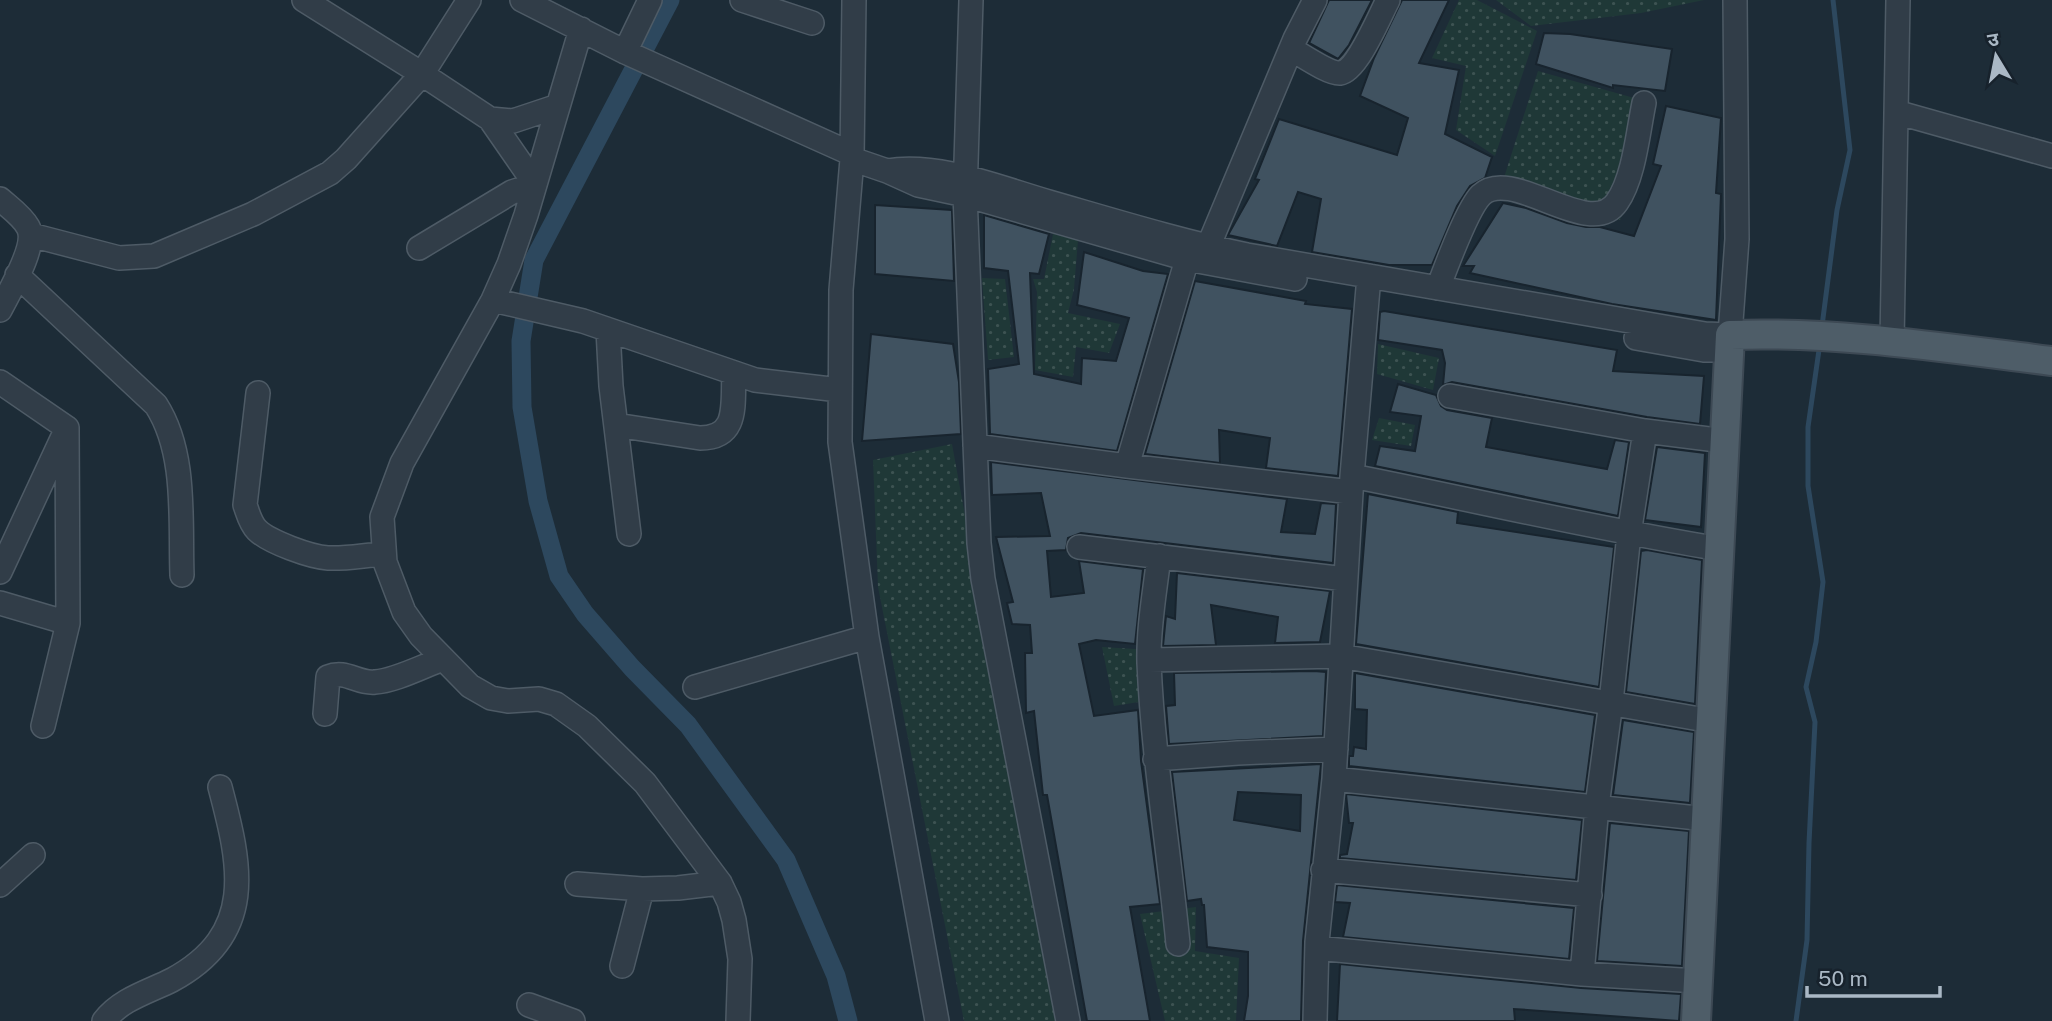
<svg xmlns="http://www.w3.org/2000/svg" width="2052" height="1021" viewBox="0 0 2052 1021" font-family="'Public Sans','Noto Sans Devanagari',sans-serif">
	<style>
		.grass { fill: url(#grass-dots) }
		.lines { fill: none; stroke-linecap: round; stroke-linejoin: round }
		.stream { stroke: #2d485e; stroke-width: 5 }
		.canal { stroke: #2d485e; stroke-width: 19 }
		.building { fill: #405260; stroke: #18242e; stroke-width: 2; fill-rule: evenodd }
		.minor-casing { stroke: #4e5b66; stroke-width: 26 }
		.major-casing { stroke: #3d4954; stroke-width: 32 }
		.minor { stroke: #313d48; stroke-width: 23 }
		.major { stroke: #4e5d68; stroke-width: 28 }
	</style>
	<defs>
		<pattern id="grass-dots" width="8" height="8" patternUnits="userSpaceOnUse" patternTransform="scale(1.75)"><rect width="8" height="8" fill="#1f3837"/><path d="M2 2h.1M6 6h.1" fill="none" stroke="#3d5352" stroke-width="1.8" stroke-linecap="round"/></pattern>
	</defs>
	<rect width="100%" height="100%" fill="#1d2c37"/>
	<path class="grass" d="M1459 0H1477L1537 31 1495 156 1456 130 1466 66 1432 58Z
		M1496 0H1704L1641 13 1531 26Z
		M1538 71 1652 103 1620 220 1501 187Z
		M1053 234 1078 240 1074 289 1068 313 1120 324 1109 353 1076 347 1073 377 1035 370 1037 292 1033 279H1044Z
		M982 278 1005 279 1014 357 988 360Z
		M1378 344 1439 358 1433 390 1377 374Z
		M1379 418 1415 425 1411 446 1372 440Z
		M952 444 1057 1021H964L878 587 873 460Z
		M1102 647 1152 650 1157 699 1114 706Z
		M1196 907 1195 951 1239 958 1236 1021H1165L1140 914Z"/>
	<g class="lines">
		<path class="stream" d="M1822 326 1837 210 1850 150 1833 0
			M1796 1021 1807 940 1809 843 1815 722 1806 687 1816 642 1823 582 1808 486V427L1820 343"/>
		<path class="canal" d="M670 0 534 260 521 341 522 407 538 501 559 576 585 614 632 668 688 725 786 860 836 976 848 1021"/>
	</g>
	<path class="building" d="M1329 0H1372L1349 45 1338 59 1309 43Z
		M1402 0H1449L1419 63 1459 70 1445 134 1492 157 1485 178 1470 186 1457 206 1432 265H1389L1312 252 1321 199 1298 192 1277 246 1228 235 1259 180 1255 179 1279 119 1397 155 1408 118 1360 96 1374 58Z
		M1544 33 1570 34 1672 49 1665 91 1613 85V88L1536 64Z
		M1666 106 1721 118 1716 193 1721 194 1716 320 1612 304 1470 273 1474 266H1463L1503 203 1526 208 1567 223 1586 227H1600L1634 236 1661 166 1653 164Z
		M875 205 952 210 954 281 875 274Z
		M984 215 1049 234 1039 274 1030 273 1034 374 1081 384 1082 358 1116 361 1129 318 1077 305 1084 252 1143 271 1168 274 1117 451 990 434 988 369 1019 364 1008 271 984 268Z
		M1195 281 1306 301 1305 304 1352 309 1338 476 1266 468 1270 438 1219 430 1220 463 1145 454Z
		M1384 311 1617 350 1613 371 1704 376 1700 424 1647 417 1452 382 1443 385 1445 363 1442 350 1378 340 1380 312Z
		M871 334 953 344 959 382 961 434 862 441Z
		M1398 384 1436 395 1441 406 1447 410 1492 418 1486 447 1607 469 1615 440 1629 442 1618 516 1375 466 1380 446 1415 451 1421 416 1390 412Z
		M1657 447 1705 453 1701 527 1645 520Z
		M991 462 1287 499 1281 532 1315 534 1321 503 1336 504 1333 563 1081 533 1068 538 1066 550 1047 551 1051 597 1084 593 1079 561 1143 569 1135 644 1096 640 1079 644 1094 716 1138 710 1141 761 1160 904 1130 907 1150 1021H1087L1047 795H1043L1034 711 1026 713 1025 653H1032L1030 625 1012 624 1007 603 1013 602 996 537 1050 536 1041 493 992 495Z
		M1368 494 1458 512 1457 523 1614 547 1599 687 1356 644Z
		M1647 550 1702 560 1695 704 1626 692 1641 551Z
		M1177 573 1330 591 1320 642 1275 643 1278 617 1211 605 1216 645 1163 646 1166 616 1175 619Z
		M1314 671 1326 672 1323 736 1169 744 1166 706 1175 705 1174 673Z
		M1355 673 1595 715 1585 792 1349 766V756H1353L1354 747 1366 749 1367 710 1355 709Z
		M1623 720 1694 732 1690 803 1613 795Z
		M1321 764 1303 941 1301 1021H1244L1248 996V952L1207 947 1204 905H1202L1201 899 1187 901 1172 772ZM1238 792 1301 795 1300 831 1234 820Z
		M1346 794 1582 820 1576 880 1340 858V855L1347 854 1353 823H1349Z
		M1610 823 1689 831 1682 966 1597 961Z
		M1337 885 1574 908 1569 959 1343 937 1350 903 1335 902Z
		M1340 964 1581 988 1681 994 1679 1021 1514 1009 1515 1021H1337Z"/>
	<g class="lines">
		<defs>
			<path id="minor" d="M304 0 422 74 469 0
				M522 0 625 52 852 154
				M742 0 812 23
				M854 0 852 159 841 290 840 442 867 637 937 1021
				M971 0 965 195 979 543 983 579 1068 1021
				M581 29 526 215 509 264 493 300 402 463 382 517 385 562 404 612 421 636 470 686 491 698 508 701 539 699 556 704 587 726 645 783 720 883 729 902 734 920 740 959 738 1021
				M1291 49C1302 55 1329 74 1340 73 1357 71 1380 15 1388 0
				M625 52 650 0
				M1896 112 2052 156
				M490 119 535 184
				M852 159 887 171 918 185 965 195 1187 259 1295 279
				M887 171C938 162 1000 188 1049 202 1115 221 1180 241 1247 255L1705 334 1730 335 1737 239 1735 0
				M0 199C9 207 22 216 28 227 38 245 9 292 0 310
				M31 235 119 258 154 256 253 214 330 173 346 159 422 74 490 119 513 121 558 106
				M419 248 512 192 518 190 532 193
				M1203 259 1295 39 1315 0
				M17 275 156 405C187 453 180 520 182 575
				M1438 288C1446 267 1467 209 1481 195 1512 165 1590 242 1617 202 1634 178 1638 132 1644 103
				M493 300 583 321 755 380 839 390
				M608 330 611 386 629 534
				M1636 338 1704 350H1730
				M1892 342 1898 0
				M0 382 67 428 0 572
				M258 393 245 505C248 513 250 523 257 530 269 542 311 557 328 558 347 559 365 555 384 554
				M1450 396 1645 431 1725 441
				M616 425 700 438C740 438 732 403 734 373
				M975 446 1127 466 1351 492
				M1127 466 1187 259
				M1352 476C1475 500 1596 529 1720 549
				M1079 547 1345 579
				M1159 556C1155 591 1148 628 1149 663 1153 757 1169 850 1178 944
				M0 603 68 623
				M1149 660 1341 656 1711 721
				M695 687 867 637
				M325 714 328 677C346 669 357 684 375 682 395 681 423 666 443 659
				M43 726 68 623 67 428
				M1155 759 1238 753 1336 749
				M1334 779 1706 819
				M1323 870 1590 895
				M577 884 642 889 678 888 720 883
				M0 885 33 855
				M1317 948 1582 974 1698 981
				M622 966 642 889
				M1582 974 1597 806 1611 702 1629 534 1645 431
				M529 1005 573 1021
				M104 1021C121 999 148 992 172 980 257 934 241 866 220 787
				M1315 1021 1317 942 1334 779 1352 476 1369 276"/>
			<path id="major" d="M1696 1021 1730 335C1838 331 1946 348 2052 361"/>
		</defs>
		<use href="#minor" class="minor-casing"/>
		<use href="#major" class="major-casing"/>
		<use href="#minor" class="minor"/>
		<use href="#major" class="major"/>
	</g>
	<g transform="translate(1996 56) rotate(350)" stroke="#17222c" stroke-width="5" paint-order="stroke">
	<path d="M0-5L12 26L0 18L-12 26Z" fill="#aab8c5"/>
	<text y="-10" font-size="19" font-weight="bold" text-anchor="middle" fill="#aab8c5">उ</text>
	</g>
	<path d="M1807 986v10h133v-10" fill="none" stroke="#aab8c5" stroke-width="3.5"/>
	<text x="1818" y="986" font-size="21" fill="#aab8c5" stroke="#17222c" stroke-width="5" paint-order="stroke">50 m</text>
</svg>
